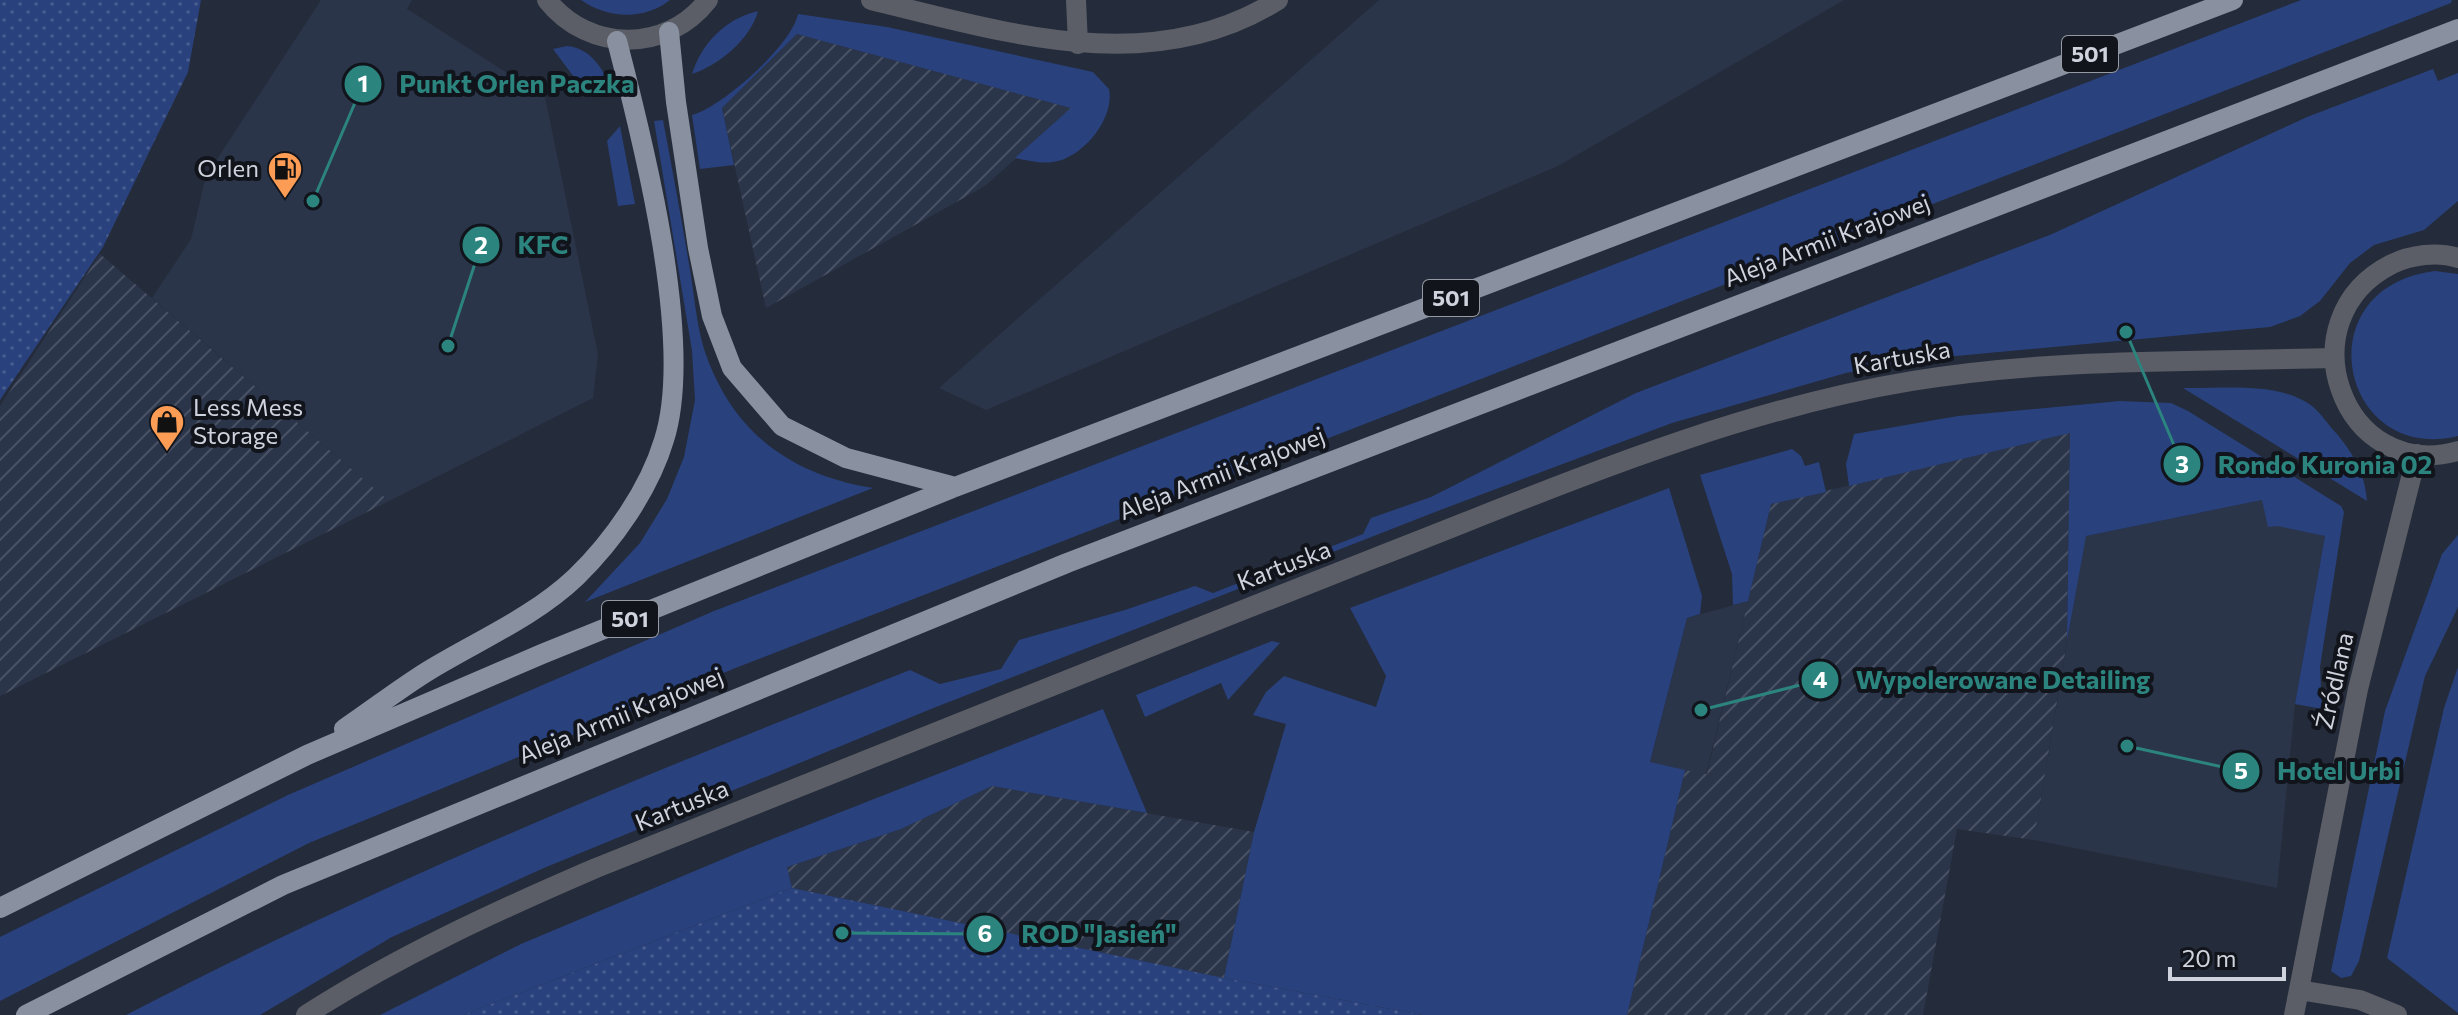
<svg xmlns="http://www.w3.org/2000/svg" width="2458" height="1015" viewBox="0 0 2458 1015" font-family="Commissioner,sans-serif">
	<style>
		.built { fill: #2b354a }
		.industrial { fill: url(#industrial-furrows) }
		.grass { fill: #29417d }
		.garden { fill: url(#garden-dots) }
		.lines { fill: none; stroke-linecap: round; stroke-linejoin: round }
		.minor { stroke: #5b5e66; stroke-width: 20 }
		.major { stroke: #8991a1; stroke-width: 20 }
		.labels { text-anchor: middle; stroke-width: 8; stroke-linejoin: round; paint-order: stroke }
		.shield { fill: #11141b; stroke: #959aa3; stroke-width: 2 }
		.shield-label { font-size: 22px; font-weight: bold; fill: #ced3dd }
		.poi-label { font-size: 24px; fill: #ced3dd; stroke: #11141b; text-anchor: end }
		.street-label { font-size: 24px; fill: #ced3dd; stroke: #11141b }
		.leader { fill: none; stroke: #2c847f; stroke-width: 3 }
		.callout-dot { fill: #2c847f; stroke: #11141b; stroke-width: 3 }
		.mark-label { font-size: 24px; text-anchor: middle; font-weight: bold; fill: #fff }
		.callout-label { font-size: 26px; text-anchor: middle; font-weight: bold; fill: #2c847f; stroke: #11141b; stroke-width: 8; stroke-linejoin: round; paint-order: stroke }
	</style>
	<defs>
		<pattern id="industrial-furrows" width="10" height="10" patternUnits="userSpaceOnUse" patternTransform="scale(2)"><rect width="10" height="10" fill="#2b354a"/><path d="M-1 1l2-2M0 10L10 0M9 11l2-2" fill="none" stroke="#495164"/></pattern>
		<pattern id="garden-dots" width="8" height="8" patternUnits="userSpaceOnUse" patternTransform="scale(2)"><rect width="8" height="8" fill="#29417d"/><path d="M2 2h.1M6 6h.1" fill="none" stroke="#475c8f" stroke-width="1.8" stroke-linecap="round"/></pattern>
	</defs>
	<rect width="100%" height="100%" fill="#242b3a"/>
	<path class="built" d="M321 0H412L407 9 545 97 598 354 593 398 389 501 152 298 191 239 206 176Z
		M1379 0H1844L1558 166 986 410 939 388Z
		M2262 500 2325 536 2295 704 2277 888 2034 840 2085 536Z
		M1748 601 1706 775 1650 763 1687 618Z"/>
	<path class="industrial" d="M797 34 1072 108 985 186 766 308 722 108Z
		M100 254 389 501 0 696V406Z
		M2070 433 2067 641 2034 840 1957 829 1923 1015H1627L1685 770 1707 774 1771 504Z
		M992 786 1254 832 1224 978 792 888 787 867 901 829Z"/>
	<path class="grass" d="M581 0H670C644 21 606 18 581 0Z
		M2301 0H2452L2451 3 738 667 309 843 0 1001V937L288 795 714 611Z
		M758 11C750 40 719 65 692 74 702 43 725 19 758 11Z
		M798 14 887 27 1093 72 1109 89C1115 118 1083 158 1053 162 1041 164 1027 160 1015 158L1071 108 797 34 722 108 734 165 700 169 692 115C722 107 792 45 798 14Z
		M567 46C589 48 603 67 610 87L588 96 553 49Z
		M2433 69 2438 81 2458 73V201L2424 230 2374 245 2350 263 2320 301 2300 316 2270 327 1913 360 1846 373 1672 423 1443 509 931 709 544 868 392 937 260 1015H126C379 883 645 774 910 670L940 684 1001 669 1019 640 1125 610 1195 586 1213 593 1363 534 1371 518 1431 497 1636 393 2052 234 2307 117Z
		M663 120C672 168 681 216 689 264 694 292 696 322 704 349 731 431 790 475 873 488L585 602 640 543 667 499 684 457 695 400 692 351 654 121Z
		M620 126 635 204 618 206 607 141Z
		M2435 271 2458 274V436C2340 465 2303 287 2435 271Z
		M2183 388C2221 389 2280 381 2312 406 2322 414 2328 425 2337 434 2354 455 2365 473 2367 501Z
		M2120 401 2171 403 2188 411 2341 506 2344 512 2320 667 2322 709 2295 704 2325 536 2278 526 2268 527 2262 500 2086 536 2067 641 2070 433 1849 486 1846 464 1854 434 1958 416Z
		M1792 449 1801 456 1805 466 1819 462 1826 492 1771 504 1748 601 1733 605 1732 574 1700 475Z
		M1669 488 1702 596 1700 614 1687 618 1650 762 1685 770 1627 1015H1423L1224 978 1254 832 1286 724 1253 715 1266 692 1284 676 1376 707 1386 676 1350 608Z
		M2458 535V607L2425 676 2359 961 2351 976 2341 978 2331 971 2385 711 2442 554Z
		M1272 641 1280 643 1228 700 1221 683 1145 717 1136 695Z
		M2458 667V1013L2387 958 2444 708Z
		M1103 709 1147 813 992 786 901 829 787 867 792 888 463 1015H380L521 944 747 849Z"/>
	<path class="garden" d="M0 0H201L188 72 103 247 0 400Z
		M792 888 1224 978 1423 1015H463Z"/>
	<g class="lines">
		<path class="minor" d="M547 0C589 53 667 53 708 0
			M871 0C1004 32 1152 80 1278 0
			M1076 0 1078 44
			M2458 258C2437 251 2411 255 2392 264 2283 319 2343 484 2458 451
			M2299 990 2360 1000 2397 1015
			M306 1015C398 956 496 911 596 868 855 765 1113 661 1372 559 1548 491 1724 412 1912 381 2050 358 2193 362 2333 358
			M2294 1015 2358 689 2417 454"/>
		<path class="major" d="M669 32 676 102 698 248 712 316 732 368 782 426 846 458 955 487
			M344 729C372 710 399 689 428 671 477 641 534 617 576 577 613 541 649 490 664 440 695 343 643 141 617 41
			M0 908 307 755 542 654 955 487 2233 0
			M26 1015 283 885 1067 563 2458 29"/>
	</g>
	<defs>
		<symbol id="fuel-pin" viewBox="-11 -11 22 30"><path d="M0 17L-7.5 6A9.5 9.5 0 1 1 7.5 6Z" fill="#fd9d55" stroke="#11141b"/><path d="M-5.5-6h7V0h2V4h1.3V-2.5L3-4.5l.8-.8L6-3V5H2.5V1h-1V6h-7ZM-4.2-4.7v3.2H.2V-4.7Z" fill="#111"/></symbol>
		<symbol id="shop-pin" viewBox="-11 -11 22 30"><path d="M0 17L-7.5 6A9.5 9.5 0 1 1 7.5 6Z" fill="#fd9d55" stroke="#11141b"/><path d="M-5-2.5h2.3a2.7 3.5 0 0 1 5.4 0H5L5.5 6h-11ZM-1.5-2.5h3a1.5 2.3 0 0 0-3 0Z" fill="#111"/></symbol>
	</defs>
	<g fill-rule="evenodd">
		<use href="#fuel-pin" x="265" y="149" width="40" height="54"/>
		<use href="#shop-pin" x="147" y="402" width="40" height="54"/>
	</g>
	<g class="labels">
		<g class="shield">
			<rect x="2062" y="36" width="56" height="36" rx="6"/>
			<rect x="1423" y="280" width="56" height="36" rx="6"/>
			<rect x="602" y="601" width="56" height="36" rx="6"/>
		</g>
		<g class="shield-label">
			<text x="2090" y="62">501</text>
			<text x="1451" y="306">501</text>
			<text x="630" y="627">501</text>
		</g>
		<g class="poi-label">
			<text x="259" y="177">Orlen</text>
			<text x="193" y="416" text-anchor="start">Less Mess<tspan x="193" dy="28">Storage</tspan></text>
		</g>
		<g class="street-label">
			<text transform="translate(1827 241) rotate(-21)" y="8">Aleja Armii Krajowej</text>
			<text transform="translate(1902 358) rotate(-10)" y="8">Kartuska</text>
			<text transform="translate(1222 474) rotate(-21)" y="8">Aleja Armii Krajowej</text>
			<text transform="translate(1284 566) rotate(-21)" y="8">Kartuska</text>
			<text transform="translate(2335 681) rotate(-77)" y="8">Źródlana</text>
			<text transform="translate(621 716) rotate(-22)" y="8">Aleja Armii Krajowej</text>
			<text transform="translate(682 806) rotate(-22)" y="8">Kartuska</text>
		</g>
	</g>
	<path class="leader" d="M313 201L363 84M448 346L481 245M2126 332L2182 464M1701 710L1820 680M2127 746L2241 771M842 933L985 934"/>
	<g class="callout-dot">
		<circle cx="313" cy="201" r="8"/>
		<circle cx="448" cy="346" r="8"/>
		<circle cx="2126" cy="332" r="8"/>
		<circle cx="1701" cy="710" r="8"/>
		<circle cx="2127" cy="746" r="8"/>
		<circle cx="842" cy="933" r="8"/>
		<circle cx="363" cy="84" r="20"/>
		<circle cx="481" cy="245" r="20"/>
		<circle cx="2182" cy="464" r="20"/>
		<circle cx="1820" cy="680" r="20"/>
		<circle cx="2241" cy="771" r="20"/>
		<circle cx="985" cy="934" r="20"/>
	</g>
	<g class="mark-label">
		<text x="363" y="92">1</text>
		<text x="481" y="254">2</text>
		<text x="2182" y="473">3</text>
		<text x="1820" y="688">4</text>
		<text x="2241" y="779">5</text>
		<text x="985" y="942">6</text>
	</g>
	<g class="callout-label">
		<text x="517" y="93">Punkt Orlen Paczka</text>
		<text x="543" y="254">KFC</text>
		<text x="2325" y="474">Rondo Kuronia 02</text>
		<text x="2003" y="689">Wypolerowane Detailing</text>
		<text x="2339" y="780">Hotel Urbi</text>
		<text x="1099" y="943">ROD "Jasień"</text>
	</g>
	<path d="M2170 967v12h114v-12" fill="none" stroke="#ced3dd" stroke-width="4"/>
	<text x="2182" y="967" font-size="24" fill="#ced3dd" stroke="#11141b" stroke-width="6" paint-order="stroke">20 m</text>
</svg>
